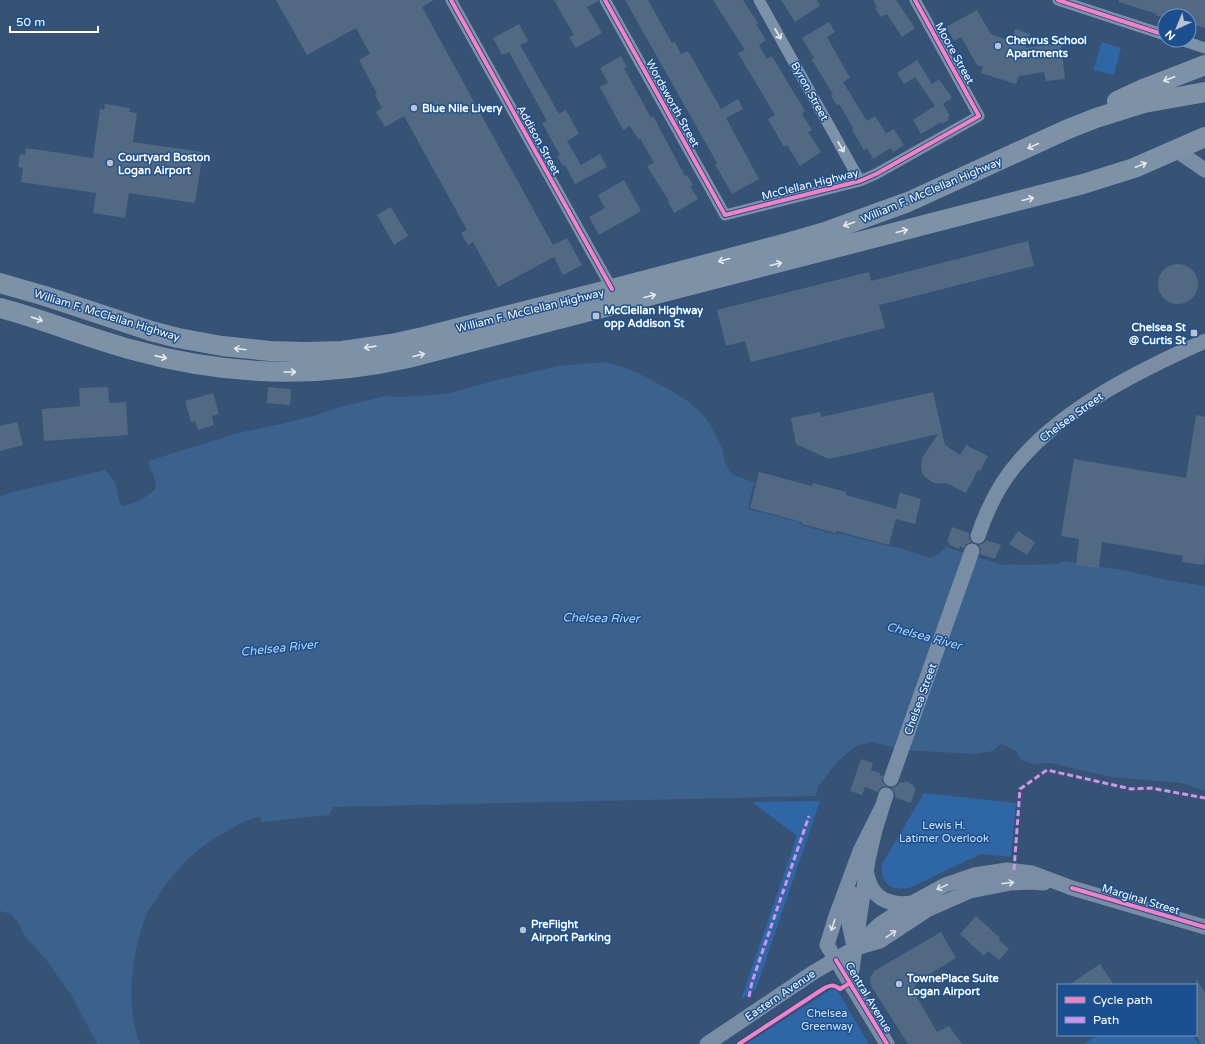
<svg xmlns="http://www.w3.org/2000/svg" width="1205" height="1044" viewBox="0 0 1205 1044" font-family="'Varela Round',sans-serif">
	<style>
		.green { fill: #2f66a5 }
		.water { fill: #3b618d }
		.pier { fill: #365274 }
		.building { fill: #526984 }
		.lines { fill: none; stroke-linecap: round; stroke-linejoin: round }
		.street { stroke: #7d92a8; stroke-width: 11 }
		.secondary { stroke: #798da4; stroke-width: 15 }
		.highway { stroke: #7e92a7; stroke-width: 20 }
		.quiet { stroke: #d193ec; stroke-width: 3; stroke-dasharray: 6 3; stroke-linecap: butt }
		.cycleway-casing { stroke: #1b4f8f; stroke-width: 6 }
		.cycleway { stroke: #ff80c0; stroke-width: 4 }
		.oneway { stroke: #e5e9ee }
		.oneway2 { stroke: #e5e9ed }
		.oneway3 { stroke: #dee2e8 }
		.poi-dot { fill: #b9c2ce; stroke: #1b4f8f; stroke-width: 1.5 }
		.labels { text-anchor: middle; stroke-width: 3; stroke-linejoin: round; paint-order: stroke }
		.poi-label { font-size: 11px; font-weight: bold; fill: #fff; stroke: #1b4f8f; text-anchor: start }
		.street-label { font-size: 11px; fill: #fff; stroke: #1b4f8f }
		.park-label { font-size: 11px; fill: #cfe3fa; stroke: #1b4f8f }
		.water-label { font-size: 12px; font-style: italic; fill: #b5d3f5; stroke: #1b4f8f }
	</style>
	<rect width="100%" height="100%" fill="#365274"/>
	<path class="green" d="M1102 42 1121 48 1114 75 1093 70Z
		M924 793 1016 803 1011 857 981 854 909 888C890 891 881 884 882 864Z
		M820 801 756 989 741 999 797 836 752 802Z
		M833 988H836L869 1044H746Z
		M1098 1035H1193L1199 1044H1084Z"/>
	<path class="water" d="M605 362 623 367 640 374 675 393 688 401 703 415 710 424 722 447 725 462 732 474 738 477 754 482 748 509 800 522V525L837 535 838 533 889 546 901 548 929 558 939 554 946 547 1002 565 1011 564 1018 565 1056 564 1065 561 1087 565 1123 570 1167 580 1205 586V791L1181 783 1110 777 1050 763 1033 764 1021 760 1016 751 1001 744 993 751 975 754 904 750 872 742 863 744 853 748 837 762 818 787 816 796 333 807 329 815 262 822 259 817C247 819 236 826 226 832 195 848 173 872 155 901 152 906 148 911 146 916 143 922 142 928 140 934 130 969 127 1010 140 1044H97L73 998 62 982 47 961 24 935 18 922 11 914 0 911V496L13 492 105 470C108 474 113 478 115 483 118 491 117 499 122 506 131 505 150 496 156 488L155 480 148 463 151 460 242 432 281 424 317 415 339 407 386 396 400 397 446 394 501 379 558 366Z"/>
	<path class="pier" d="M1050 763 1110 777 1181 783 1205 791V793L1180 785 1110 779 1051 765Z"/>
	<path class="building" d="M276 0H434L422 7 553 245 567 238 582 265 563 275 554 257 498 287 473 242 468 245 461 233 467 230 404 116 385 127 376 112 382 108 375 95 377 94 359 60 370 54 356 28 307 55Z
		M554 0H598V1L587 7 602 33 576 48 569 37 574 35Z
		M625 0H648L672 43 675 42 681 54 688 51 721 109 738 99 743 109 726 118 759 179 732 194 715 164 717 163 708 147Z
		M713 0H743L758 23 756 24 766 40 759 45 767 59 772 56 805 111 802 114 812 130 808 132 821 152 800 166 787 145 784 147 768 119 775 115 738 53 745 50Z
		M781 0H817L820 6 795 22Z
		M873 0H896L915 28 902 37 887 14 881 17 875 8 877 7Z
		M1119 0H1205V28L1189 23V16H1156L1157 14 1119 2Z
		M977 10 991 34 1011 41 1015 29 1030 34 1025 48 1061 43 1065 79 1046 81 1044 72 1019 76 1016 84 981 73 983 67 977 65 961 37 954 41 946 27Z
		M829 22 835 32 827 37 850 78 843 82 867 121 875 116 886 133 894 129 904 145 893 152 891 148 873 159 867 148 864 150 852 130 854 129 839 104 837 106 831 96 833 94 812 60 814 58 802 38Z
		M519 24 528 41 520 45 559 114 566 110 579 134 567 141 581 165 600 154 607 167 575 184 565 165 563 166 557 156 560 155 542 123 547 121 509 52 502 55 493 38Z
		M621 56 627 67 624 68 651 118 653 116 685 176 687 175 693 185 690 186 698 199 674 213 668 202 669 201 647 166 654 163 640 138 638 139 630 126 623 130 600 87 608 83 600 68Z
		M917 60 932 84 939 79 952 98 943 104 950 116 948 117 949 120 942 124 941 122 921 134 913 120 935 106 915 77 904 84 897 73Z
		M105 104 130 108 129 112 137 113 133 142 203 152 195 203 129 193 125 218 93 213 96 193 21 182 23 168 18 167 20 154 25 155 26 148 93 158 100 109 104 110Z
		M624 180 641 211 599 235 589 217 605 208 598 195Z
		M391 207 408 236 394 245 377 215Z
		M1028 241 1034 266 879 305 885 328 751 362 745 341 726 346 717 310 869 272 871 281Z
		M1158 284a20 20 0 1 1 40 0a20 20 0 1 1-40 0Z
		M108 387 109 403 126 402 128 435 44 441 42 409 80 406 79 388Z
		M268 387 291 389 290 405 267 403Z
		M933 392 945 445 960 455 966 445 988 456 980 471 978 470 966 493 946 483 938 484 932 482 925 477 922 473 921 466 922 458 938 434 829 459 796 444 791 418 820 412 821 417Z
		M213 393 219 414 212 416 214 425 198 430 195 421 191 422 185 401Z
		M1196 415 1205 417V557L1204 565 1182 562 1183 556 1102 542 1099 568 1076 565 1079 539 1061 536 1074 459 1186 478Z
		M17 422 23 445 0 451V426Z
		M759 472 812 486 813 483 846 492V495L896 509 900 493 921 499 915 524 896 519 889 545 837 531 836 533 802 524V522L750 508Z
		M952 527 969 533V538L972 542 966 544 964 548 960 546 959 549 950 545V543L947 542Z
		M1018 531 1035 542 1027 555 1009 544Z
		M986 540 1001 545 995 559 980 554 981 549 978 545 984 543Z
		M861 759 873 763 871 770 880 773V775L883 776 882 781 886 786 880 788 878 792 865 787 862 795 850 791Z
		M905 781 914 785 913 787 916 788 911 803 895 797V793L891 788 897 786 900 782 904 783Z
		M976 916 1000 938 999 940 1009 949 999 960 988 951 984 956 960 934Z
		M941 932 956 958 917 982 914 988 915 994 937 1032 949 1026 962 1044H908L871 986 870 978 874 971Z
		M1100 964 1114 985H1069Z
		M1196 978 1205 993V1044H1201L1196 1035Z"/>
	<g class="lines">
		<path class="street" d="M451 0 612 289
			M605 0 725 215 860 181 876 174 979 116 915 0
			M759 0 860 181
			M1058 0 1165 35
			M1181 40 1205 48"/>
		<path class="secondary" d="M1176 150 1205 170
			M978 536C987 509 1000 482 1020 460 1065 407 1142 369 1205 341
			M891 779 972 551
			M882 807 860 851 836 916 827 945 887 1044
			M867 874C871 899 889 906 912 903
			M850 892 848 919 853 942
			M856 948 880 941 927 910 970 891 1011 883 1031 882 1044 883
			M850 983 868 860 875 830 886 795
			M707 1044 814 972 855 948 880 924 912 903 945 885 974 875 1007 870 1032 873 1072 888 1205 927"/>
		<path class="highway" d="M1117 101 1143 89 1205 65
			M0 283 45 296 151 331 178 338 222 346 270 351 304 352 342 351 391 344 423 337 612 289 776 246 828 231 908 202 1068 129 1096 118 1144 103 1205 92
			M0 308C45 320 88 338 133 350 223 375 317 379 408 358L1083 184 1134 168 1205 137"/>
		<path class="quiet" d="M1014 870 1020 789 1047 770 1131 789 1151 788 1205 798
			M749 997 752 982 809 816"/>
		<defs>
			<path id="cycleway" d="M451 0 612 289
				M605 0 725 215 860 181 876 174 979 116 915 0
				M1058 0 1165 35
				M1072 888 1205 927
				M836 960 887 1044
				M739 1044 823 989C830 985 833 984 840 989L850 983"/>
		</defs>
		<use href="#cycleway" class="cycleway-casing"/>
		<use href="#cycleway" class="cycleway"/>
	</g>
	<defs><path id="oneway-shaft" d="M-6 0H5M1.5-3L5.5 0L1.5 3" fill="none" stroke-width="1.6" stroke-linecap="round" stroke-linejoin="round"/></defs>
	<g class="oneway">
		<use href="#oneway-shaft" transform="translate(778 34) rotate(61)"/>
		<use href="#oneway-shaft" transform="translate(841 147) rotate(61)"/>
	</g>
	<g class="oneway2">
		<use href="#oneway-shaft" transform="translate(1169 79) rotate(159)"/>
		<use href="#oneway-shaft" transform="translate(1033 146) rotate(155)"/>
		<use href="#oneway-shaft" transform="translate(1141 165) rotate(-22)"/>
		<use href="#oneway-shaft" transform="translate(1028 199) rotate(-14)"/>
		<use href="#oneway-shaft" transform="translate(849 224) rotate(161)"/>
		<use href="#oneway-shaft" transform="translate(902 231) rotate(-14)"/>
		<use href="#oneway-shaft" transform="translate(724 260) rotate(165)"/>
		<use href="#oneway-shaft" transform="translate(776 264) rotate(-14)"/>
		<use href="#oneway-shaft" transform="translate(650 296) rotate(-14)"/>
		<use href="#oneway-shaft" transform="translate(37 319) rotate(19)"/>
		<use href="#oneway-shaft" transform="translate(370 347) rotate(172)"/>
		<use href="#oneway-shaft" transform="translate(240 349) rotate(-173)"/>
		<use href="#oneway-shaft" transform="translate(419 355) rotate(-14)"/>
		<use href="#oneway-shaft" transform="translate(161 357) rotate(13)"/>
		<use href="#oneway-shaft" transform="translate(290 372)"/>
	</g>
	<g class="oneway3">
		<use href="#oneway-shaft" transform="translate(1008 883) rotate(-6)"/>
		<use href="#oneway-shaft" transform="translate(942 887) rotate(155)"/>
		<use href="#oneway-shaft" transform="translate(833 925) rotate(108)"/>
		<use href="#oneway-shaft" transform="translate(891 934) rotate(-34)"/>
	</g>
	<g class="poi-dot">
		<circle cx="998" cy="46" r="4"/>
		<circle cx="414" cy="108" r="4"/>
		<circle cx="110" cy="163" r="4"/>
		<rect x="592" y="312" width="8" height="8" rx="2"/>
		<rect x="1190" y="329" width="8" height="8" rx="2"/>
		<circle cx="523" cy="930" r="4"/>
		<circle cx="899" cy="984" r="4"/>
	</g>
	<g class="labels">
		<g class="poi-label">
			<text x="1006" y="44">Chevrus School<tspan x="1006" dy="13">Apartments</tspan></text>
			<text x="422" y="112">Blue Nile Livery</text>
			<text x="118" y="161">Courtyard Boston<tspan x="118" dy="13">Logan Airport</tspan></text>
			<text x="604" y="314">McClellan Highway<tspan x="604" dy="13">opp Addison St</tspan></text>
			<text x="1186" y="331" text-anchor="end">Chelsea St<tspan x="1186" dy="13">@ Curtis St</tspan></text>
			<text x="531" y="928">PreFlight<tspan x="531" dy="13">Airport Parking</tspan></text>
			<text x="907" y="982">TownePlace Suite<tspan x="907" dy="13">Logan Airport</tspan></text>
		</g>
		<g class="street-label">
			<text transform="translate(955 53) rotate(61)" y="4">Moore Street</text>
			<text transform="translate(810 91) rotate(61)" y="4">Byron Street</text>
			<text transform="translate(673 103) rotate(61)" y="4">Wordsworth Street</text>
			<text transform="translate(539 140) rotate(61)" y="4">Addison Street</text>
			<text transform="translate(810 184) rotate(-14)" y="4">McClellan Highway</text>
			<text transform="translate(931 190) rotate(-23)" y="4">William F. McClellan Highway</text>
			<text transform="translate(530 310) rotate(-14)" y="4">William F. McClellan Highway</text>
			<text transform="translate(107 315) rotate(17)" y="4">William F. McClellan Highway</text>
			<text transform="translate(1071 417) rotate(-36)" y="4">Chelsea Street</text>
			<text transform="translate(920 699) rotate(-70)" y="4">Chelsea Street</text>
			<text transform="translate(1141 899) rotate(17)" y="4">Marginal Street</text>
			<text transform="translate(780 995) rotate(-34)" y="4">Eastern Avenue</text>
			<text transform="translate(869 997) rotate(59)" y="4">Central Avenue</text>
		</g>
		<g class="park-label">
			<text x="944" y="829">Lewis H.<tspan x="944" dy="13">Latimer Overlook</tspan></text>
			<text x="827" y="1017">Chelsea<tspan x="827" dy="13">Greenway</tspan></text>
		</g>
		<g class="water-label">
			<text transform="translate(601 618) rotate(1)" y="4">Chelsea River</text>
			<text transform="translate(924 636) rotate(15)" y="4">Chelsea River</text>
			<text transform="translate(279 648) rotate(-6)" y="4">Chelsea River</text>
		</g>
	</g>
	<rect x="1057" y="984" width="140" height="52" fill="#1b4f8f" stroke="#7695bc"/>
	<rect x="1065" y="997" width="20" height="6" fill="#ff80c0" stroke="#7695bc"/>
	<text x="1093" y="1004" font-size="12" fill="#ffffff">Cycle path</text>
	<rect x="1065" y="1017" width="20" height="6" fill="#d193ec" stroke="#7695bc"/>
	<text x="1093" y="1024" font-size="12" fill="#ffffff">Path</text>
	<g transform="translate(1177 28) rotate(224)"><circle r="19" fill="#1b4f8f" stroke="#7695bc"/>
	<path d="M0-3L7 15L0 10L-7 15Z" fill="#b9c2ce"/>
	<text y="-6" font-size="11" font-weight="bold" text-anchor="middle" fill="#ffffff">N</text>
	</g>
	<path d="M10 26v6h88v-6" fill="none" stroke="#ffffff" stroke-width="2"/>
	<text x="16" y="26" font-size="12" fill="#ffffff" stroke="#1b4f8f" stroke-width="3" paint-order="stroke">50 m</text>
</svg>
